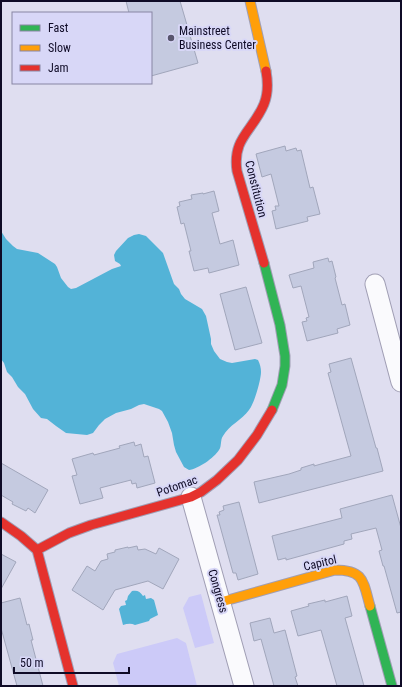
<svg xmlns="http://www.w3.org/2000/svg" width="402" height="687" viewBox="0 0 402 687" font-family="'Roboto Condensed',sans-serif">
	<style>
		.green { fill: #cccaf8 }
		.water { fill: #53b3d7 }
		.building { fill: #c5cae0; stroke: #a1a6bb }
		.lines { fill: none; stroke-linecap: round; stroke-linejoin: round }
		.street-casing { stroke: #a09eb4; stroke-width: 21 }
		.fast-casing { stroke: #a09eb4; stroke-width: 11 }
		.slow-casing { stroke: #a09eb4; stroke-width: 11 }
		.jam-casing { stroke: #a09eb4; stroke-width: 11 }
		.street { stroke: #fafafd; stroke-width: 19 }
		.fast { stroke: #30b455; stroke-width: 9 }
		.slow { stroke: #ff9f0a; stroke-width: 9 }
		.jam { stroke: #e5322d; stroke-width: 9 }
		.poi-dot { fill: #58556d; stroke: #d8d7f7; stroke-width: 1.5 }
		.labels { text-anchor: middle; stroke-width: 4; stroke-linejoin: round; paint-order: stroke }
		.poi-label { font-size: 12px; fill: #0f0b26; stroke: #d8d7f7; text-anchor: start }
		.street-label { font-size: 12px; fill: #0f0b26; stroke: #d8d7f7 }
	</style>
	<rect width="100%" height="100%" fill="#dfdef0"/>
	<path class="green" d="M201 594 214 643 195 648 183 608 189 597Z
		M177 638 186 643 197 686H119L113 663 117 654Z"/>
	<path class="water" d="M1 231 6 239 13 246 17 249 38 253 55 264 57 267 61 278 68 287 71 289 76 288 112 269 121 266 120 264 115 261 114 255 116 251 128 238 134 235 139 234 146 236 163 253 174 284 179 289 181 294 185 299 202 309 206 316 211 339V344L214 351 220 359 227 362 232 363 255 359 258 360C260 364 261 368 261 372 261 380 254 404 249 410 242 420 229 425 223 436 220 440 222 446 219 450 214 458 198 469 189 470L184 467 176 452 174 445 172 433 168 422 162 411 159 409 144 404 139 405 131 409 116 413 105 419 99 425 93 433 87 435 66 433 56 426 47 419 41 418 33 409 25 394 18 387 12 377 7 372 4 363 1 359Z
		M132 591C137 590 140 591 143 596L145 595 146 599 151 598 154 600 158 615 150 619 149 621 135 625C131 623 127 624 123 625L119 609 121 606 126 605 125 601 127 600 128 596Z"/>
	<path class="building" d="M126 1H180L198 63 151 76V13H129Z
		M285 146 286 151 296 148 297 151 301 150 310 188 313 187 320 214 307 217 308 221 276 229 272 211 276 210 275 206H279L271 174 262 177 256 154Z
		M214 191 219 211 212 213 220 244 233 240 239 265 209 273 208 268 194 271 189 251H191L184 223 181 224 177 207 180 206 179 202 192 199 191 195 203 193V194Z
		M328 258 329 262 332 261 336 277 335 278 342 305 345 304 350 325 337 329 338 333 307 341 302 322 307 321 306 318 309 317 301 286 293 288 289 275 314 268 313 262Z
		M246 287 262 343 235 350 220 294Z
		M351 358 376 448H377L383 471 259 503 254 482 289 474 301 470V468L314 464V466L321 464 351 456 328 373 331 372 329 364Z
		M134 442 135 446 141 444 144 457 148 456 155 483 137 488 136 483 132 484 131 480 100 488 103 498 80 504 72 476 77 475 72 459 93 453 94 455 120 448 119 446Z
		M1 463 48 490 35 513 28 508 26 511 12 504 13 502 1 495Z
		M392 495 401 528V612L397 613 384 566H383L379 551 382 550 376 528 351 534 352 539 344 541V544L286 560V558L278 560 272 536 342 518 340 509Z
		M239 502 258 574 238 580 236 573H233L217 515H220L219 512 224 510 223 506Z
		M137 546 138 550 145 549 156 554 159 548 179 559 163 589 148 581 115 590 103 610 72 590 87 566 95 571 101 561 108 559 107 554 115 552V550L128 547V548Z
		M1 554 16 562 1 589Z
		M347 596 352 616 345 618 364 686H337L321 630 298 636 291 611 309 606 308 604 325 600V602Z
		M20 598 27 625 29 624 33 640H31L43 686H17L1 628V603Z
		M270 618 274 633 285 630 297 676 295 677 298 686H274L261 639 254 641 250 623Z"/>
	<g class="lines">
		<defs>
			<path id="street" d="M375 284 401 382
				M191 497 244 686"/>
			<path id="fast" d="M264 263 280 325 285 356V366L282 385 272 410
				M370 606 392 686"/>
			<path id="slow" d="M250 1 266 71
				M221 602 335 570C364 570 363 581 370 606"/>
			<path id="jam" d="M264 263 237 171C232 138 253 131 264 104 268 94 268 82 266 71
				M1 522 21 536 37 550 69 533 91 525 191 497 201 492 217 480 238 460 257 435 272 410
				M37 550 73 686"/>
		</defs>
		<use href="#street" class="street-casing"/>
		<use href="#fast" class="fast-casing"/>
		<use href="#slow" class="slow-casing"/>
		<use href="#jam" class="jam-casing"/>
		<use href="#street" class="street"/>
		<use href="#fast" class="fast"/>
		<use href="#slow" class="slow"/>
		<use href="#jam" class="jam"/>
	</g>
	<circle class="poi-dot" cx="171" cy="38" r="4"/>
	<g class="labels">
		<g class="poi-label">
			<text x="179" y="35">Mainstreet<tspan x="179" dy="14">Business Center</tspan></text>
		</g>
		<g class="street-label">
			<text transform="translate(256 189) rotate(76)" y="4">Constitution</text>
			<text transform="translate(177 486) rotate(-19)" y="4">Potomac</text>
			<text transform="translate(320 563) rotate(-13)" y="4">Capitol</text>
			<text transform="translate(218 591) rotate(74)" y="4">Congress</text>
		</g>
	</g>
	<rect width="402" height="687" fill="none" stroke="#0f0b26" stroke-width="4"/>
	<rect x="12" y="12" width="140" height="72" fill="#d8d7f7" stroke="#8885a3"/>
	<rect x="20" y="25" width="20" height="6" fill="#30b455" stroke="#8885a3"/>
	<text x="48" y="32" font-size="12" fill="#0f0b26">Fast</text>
	<rect x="20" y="45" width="20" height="6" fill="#ff9f0a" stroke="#8885a3"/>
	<text x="48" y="52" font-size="12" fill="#0f0b26">Slow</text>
	<rect x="20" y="65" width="20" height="6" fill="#e5322d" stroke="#8885a3"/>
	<text x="48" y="72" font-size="12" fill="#0f0b26">Jam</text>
	<path d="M14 667v6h115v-6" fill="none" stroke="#0f0b26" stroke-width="2"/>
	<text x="20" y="667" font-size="12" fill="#0f0b26" stroke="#d8d7f7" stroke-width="3" paint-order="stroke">50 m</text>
</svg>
